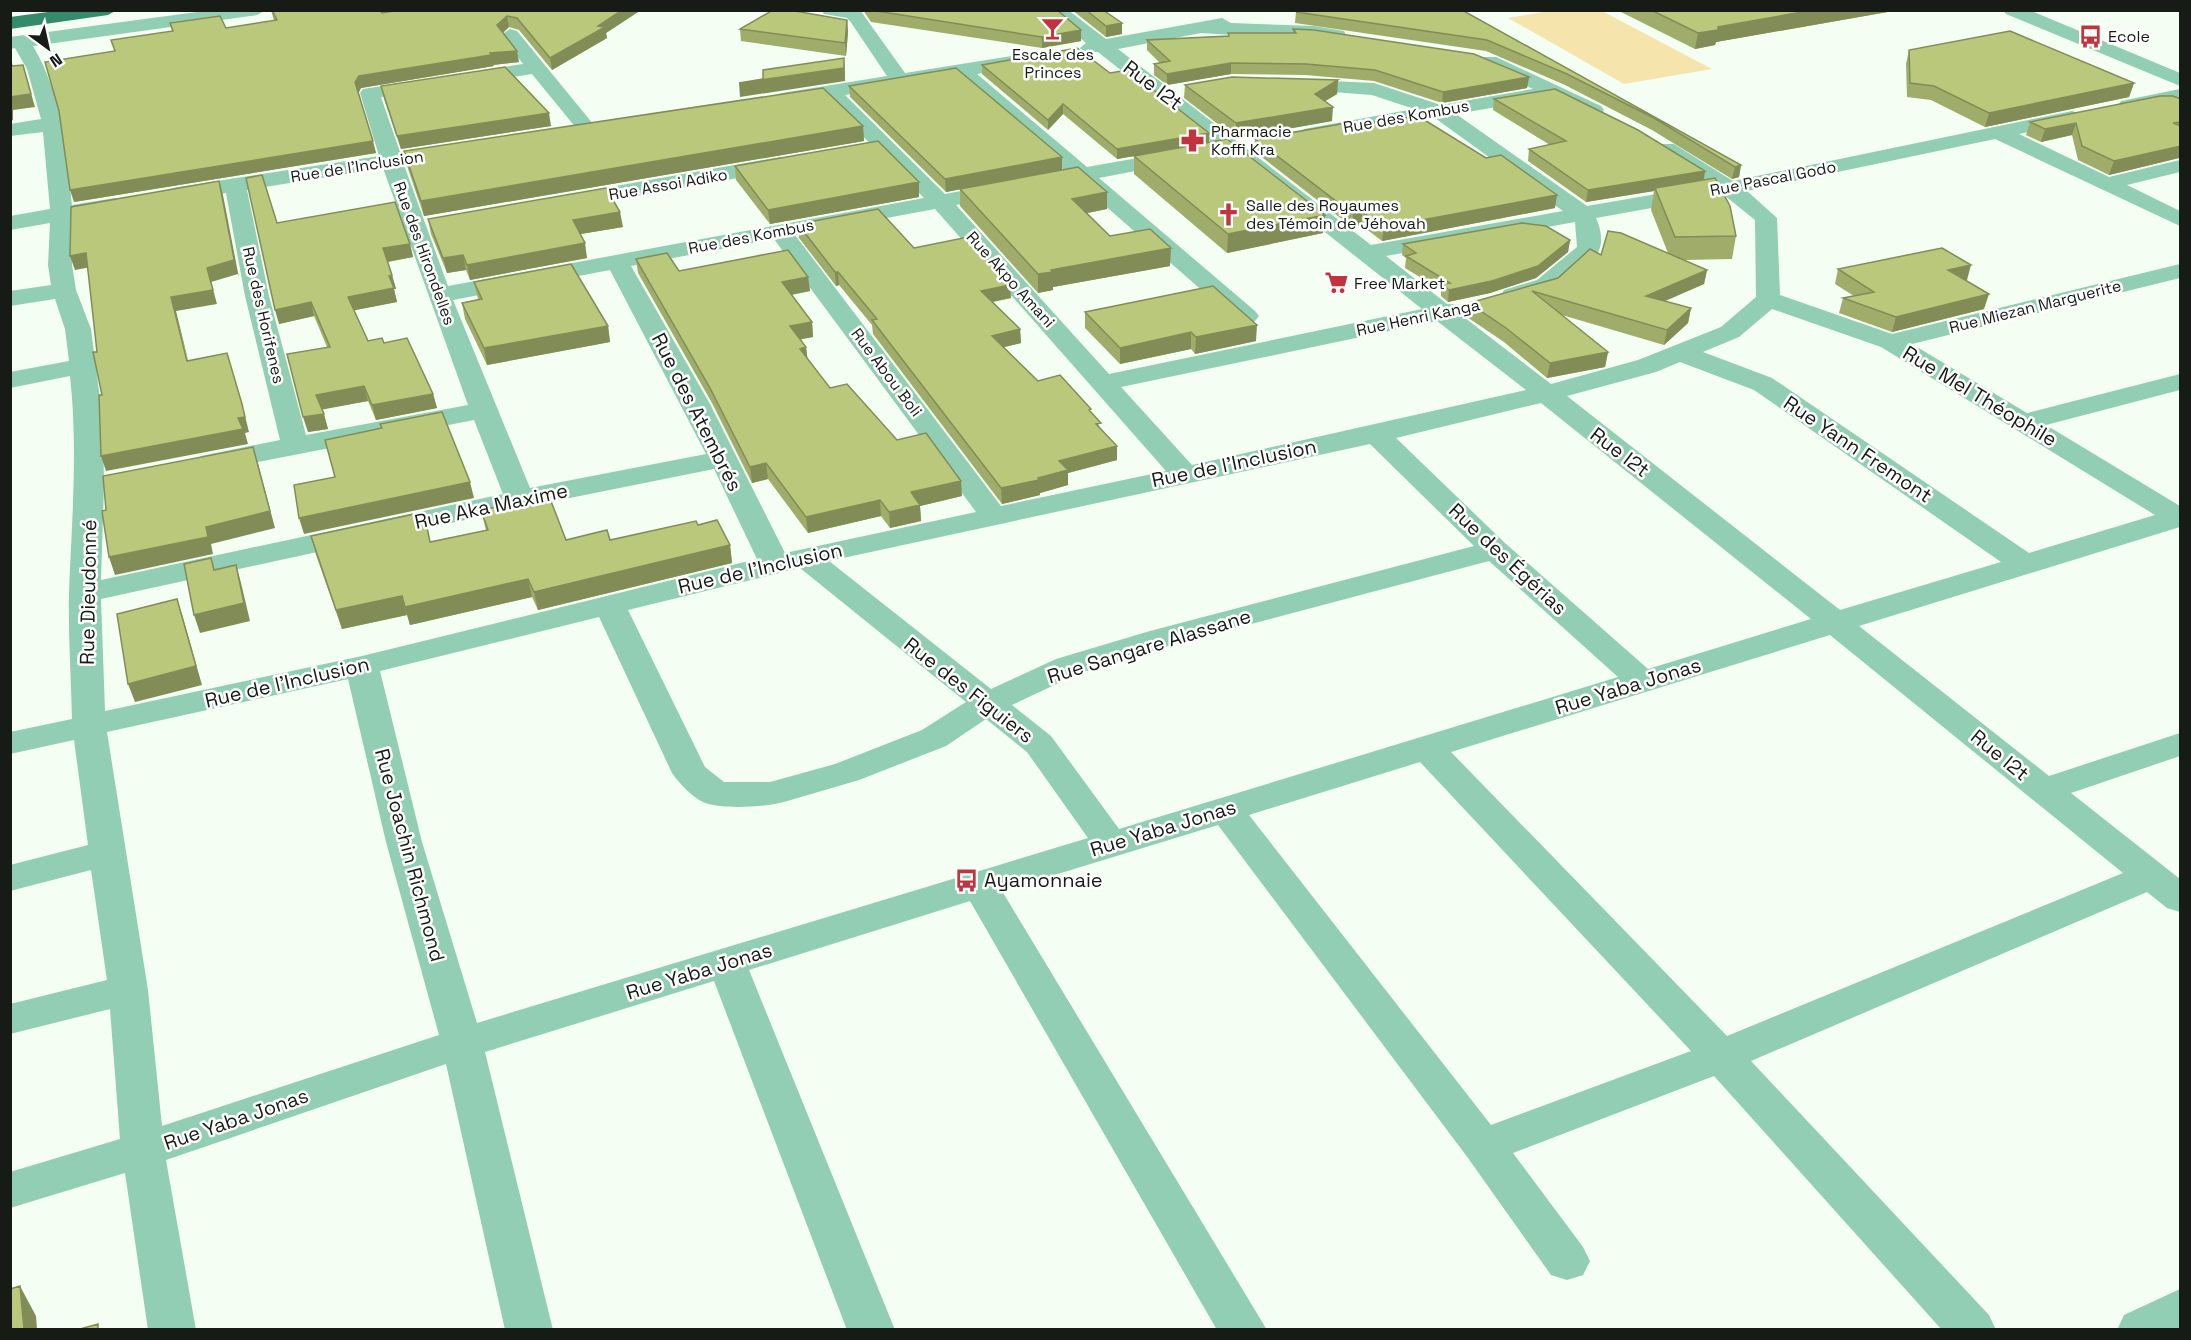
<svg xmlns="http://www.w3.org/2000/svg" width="2191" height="1340" viewBox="0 0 2191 1340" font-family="'Space Grotesk',sans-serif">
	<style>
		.green { fill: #f5e5ad }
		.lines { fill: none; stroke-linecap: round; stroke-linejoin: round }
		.minor { fill: #91ceb4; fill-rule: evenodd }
		.highway { fill: #338b6c; fill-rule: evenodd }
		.wall { fill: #9fac6a }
		.shaded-wall { fill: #828c56 }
		.building { fill: #b9c87b; stroke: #828c56; stroke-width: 1.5 }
		.labels { text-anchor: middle; stroke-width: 5; stroke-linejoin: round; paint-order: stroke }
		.far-poi-label { font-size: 16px; fill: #161b15; stroke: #fff; text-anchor: start }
		.far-street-label { font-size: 16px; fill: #161b15; stroke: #fff }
		.street-label { font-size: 20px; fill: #161b15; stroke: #fff }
		.poi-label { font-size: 20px; fill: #161b15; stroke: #fff; text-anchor: start }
	</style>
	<rect width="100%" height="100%" fill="#f5fef3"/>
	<path class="green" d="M1555 10 1602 11 1712 69 1624 84 1508 18Z"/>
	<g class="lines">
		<path class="minor" d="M212 10H266L257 15 33 46C62 95 66 149 72 205L115 198 123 200 126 205 123 210 73 219 72 265 76 290 91 329 103 422 104 485 101 580 503 494 474 420 211 471 201 468 197 462 201 456 280 440 245 296 226 193 178 201 170 199 167 194 170 189 178 187 379 156 360 93 363 89 523 64 501 35 510 29 517 31 598 130 595 134H581L532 74 381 97 400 152 450 145 458 146 461 151 458 156 404 165 448 286 924 198 825 98 782 105 775 103 772 99 775 95 782 93 887 76 850 21 847 18 824 14 821 10H860L905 73 1025 54 1032 56 1035 60 1032 64 977 74 1087 167 1177 151 1185 152 1188 157 1185 162 1177 163 1099 178 1255 311 1259 316 1255 321 1246 324 1237 321 1078 182 956 205 1109 374 1422 309 1098 52H1083L1080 48 1086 43 1047 10H1068L1106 39 1222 18 1231 23 1314 26 1344 31 1346 35 1337 41 1201 33 1118 49 1371 245 1563 211 1435 118 1311 139 1304 137 1300 133 1304 129 1414 109 1372 95 1294 89 1287 87 1284 83 1287 79 1374 83 1441 105 1533 89 1482 65 1479 61 1482 57H1496L1601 106 1604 110 1601 114H1587L1547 96 1538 100 1456 114 1587 206 1709 185 1658 154 1655 149 1658 144H1674L1733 181 2072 111 2079 113 2082 117 2079 121 2019 134 2109 177 2180 160V172L2127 185 2180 211V226L1995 139 1747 191 1777 218 1780 295 1892 334 2180 264V278L1912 344 2027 413 2180 374V390L2046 425 2180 506V527L1859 626 2049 776 2180 733V756L2071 793 2180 879V912L2167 908 2147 892 1751 1061 1989 1315 1996 1330H1942L1714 1076 1513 1153 1583 1247 1590 1261 1583 1275 1567 1280 1551 1275 1468 1158 1218 825 1002 891 1267 1330H1217L970 901 749 970 895 1330H847L714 981 485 1052 553 1330H505L446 1064 166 1160 196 1330H148L125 1173 10 1208V1172L120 1139 110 1009 10 1034V1004L107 980 91 870 10 891V865L88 845 74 740 10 754V732L72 719C71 676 68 633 69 591 72 518 78 448 70 376L10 388V372L69 361 65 329 55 299 10 306V291L51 285 48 265 50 223 10 230V216L50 209 43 132 10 136V124L41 119 27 69 15 48 10 49V37ZM957 77 1065 171 945 194 845 95ZM383 168 468 405 306 435 269 296 247 190ZM1724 195 1755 220 1756 297 1721 327 1638 360 1551 384 1461 315 1464 310 1461 305 1447 304 1386 256 1575 222 1577 247 1537 280 1504 290 1501 295 1504 300C1539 309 1573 274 1597 254 1604 244 1601 229 1596 218ZM935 209 1166 471 1001 506 795 235ZM774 239 976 512 785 553 710 404 631 266ZM610 270 706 454 530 488 453 300ZM1772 309 1881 347 2155 515 2029 553 1772 378 1703 352 1739 337ZM1437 321 1526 390 1192 465 1121 387ZM1680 362 1754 390 2001 562 1840 610 1567 396 1656 372ZM1541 403 1811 619 1648 669 1506 544 1396 438ZM1370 444 1474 546 1150 631 1056 659 991 689 829 561ZM714 469 757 559 362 656 105 711 101 599 520 508ZM1489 561 1618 677 1119 829 1051 736 1012 705 1080 673 1172 645ZM800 568 966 702 922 730 835 764 770 782H724L705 767 628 610ZM599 617 672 773C679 783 692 797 703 802 720 810 766 807 784 802L859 780 946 746 986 719 1027 752 1088 838 477 1023 422 842 380 671ZM1830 635 2123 873 1727 1036 1451 752ZM348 679 386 842 439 1035 162 1126 148 990 107 732ZM1420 762 1691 1051 1491 1125 1249 815Z
			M2003 10H2029L2180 73V86L2006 14Z
			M2180 89V101L2128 111 2121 109 2118 105 2121 101Z
			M780 157 788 159 791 164 788 169 565 209 557 207 554 202 557 197 565 195Z
			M2180 1289V1330H2117L2124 1315Z"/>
		<path class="highway" d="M63 10H117L108 15 10 29V17Z"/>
	</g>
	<path class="wall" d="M271 10H380L382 13 638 12 606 33 607 38 552 70 519 30 509 27 503 33 519 62 493 65 494 66 361 88 358 93 376 153 74 202 115 51 172 31 170 23 226 28 274 21Z
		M863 10H1057L1081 30V41L1042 48 871 22Z
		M1072 10H1103L1122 34 1106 37Z
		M1462 10 1741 165 1739 177 1732 179 1652 130 1565 85 1486 51 1295 23 1296 12Z
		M1619 10H1899L1716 42 1715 45 1695 49 1619 11Z
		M847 20 848 32 846 56 741 41 740 29Z
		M1293 29 1529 77 1527 88 1442 103 1374 81 1305 75 1231 74 1167 85 1154 75V64L1160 63 1147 50V40L1228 36V33H1293Z
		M1909 50 2134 83 2129 97 1985 127 1931 100 1907 97 1906 64Z
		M982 65 1209 133V142L1323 233 1227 253 1134 174V156L1157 152 1117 159 1063 114 1048 130 982 74Z
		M1338 80 1337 94 1325 101 1332 121 1236 138 1184 98 1185 85Z
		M381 86 551 126 401 149 384 99Z
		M849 86 1062 157V170L946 192 850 97Z
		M1494 99 1705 171 1704 180 1736 236 1732 259 1684 260 1707 270 1704 284 1665 301 1691 308 1688 323 1664 345 1562 315 1608 352 1605 367 1547 378 1504 342 1467 317 1469 303 1558 278 1601 255 1668 253 1651 210 1654 191 1586 202 1528 161 1529 149 1550 145 1493 110Z
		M2181 99V159L2179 158 2109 175 2078 160 2072 135 2041 142 2026 135 2030 122Z
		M1357 125 1555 208 1382 241 1361 225 1352 227 1254 151 1255 139Z
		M863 126 864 141 424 216 407 166 404 151Z
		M735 166 919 182V197L770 224 736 180Z
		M960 189 1107 209 1087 213 1110 236 1170 266 1053 287V290L1038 293 960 206Z
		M428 219 623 227 580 234 587 258 470 280 466 270 447 273 431 234Z
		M277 223 410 244 413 257 388 262 392 275 396 289H394L397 302 354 310 368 341 384 343 433 394 437 408 376 420 368 401 322 409 328 429 308 432 327 347 314 316 279 324Z
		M798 224 914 248 1011 298 993 302 1020 329 1021 343 1004 347 1038 381 1091 412 1101 429 1117 460 1068 473V485L1040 493V495L1002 504 873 334 872 325 839 285 836 286 799 238Z
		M1570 240 1568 252 1536 278 1490 293 1448 302 1441 296V290L1405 268 1406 258 1402 255 1403 244Z
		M636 259 679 271 808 277 810 291 792 295 812 322 813 337 800 339 806 347 807 358 830 388 897 440 962 496 920 506 921 521 890 528 881 516 808 533 768 479 752 483 712 403 638 273Z
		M1838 269 1967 280H1965L1984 309 1892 332 1839 313 1843 298 1854 296 1835 284Z
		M474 282 608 326 610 342 487 365 465 319 462 303 478 299Z
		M1085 312 1256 341 1195 354 1191 349 1120 364 1085 328Z
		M481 510 566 540H610L698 525 730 545 732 563 538 610 532 597 410 625 407 615 342 629 316 555 311 536 431 542 486 530Z"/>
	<path class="shaded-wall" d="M622 10H637L638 12 606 33 607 38 552 70 550 58Z
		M1813 10H1899L1716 42 1715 45 1695 49 1698 33 1718 27Z
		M507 16 509 27 499 36 497 25Z
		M847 20 848 32 846 56 845 43Z
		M1122 23V34L1106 37V26Z
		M1081 30V41L1042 48V37Z
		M517 51 519 62 493 65 494 66 361 88 358 94 355 82 359 76 490 53Z
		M844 58 845 72V81L740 97 739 83 844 68Z
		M1231 63V74L1167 85V74Z
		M23 65 35 107 13 110V120L10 122V97Z
		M1529 77 1527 88 1442 103 1443 92Z
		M1338 80 1337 94 1314 108 1315 94Z
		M2134 83 2129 97 1985 127 1989 113Z
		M1063 104V114L1048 130V120Z
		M1333 107 1332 121 1236 138V123Z
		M549 113 551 126 401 149 397 136Z
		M2076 123 2072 135 2041 142 2045 129Z
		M863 126 864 141 424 216 421 201Z
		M1209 133V143L1117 159V149Z
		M373 141 376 153 74 202 70 190Z
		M2181 146V155L2179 158 2109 175 2114 161Z
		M1062 157V170L946 192 945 179Z
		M1741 165 1739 177 1732 179 1735 167Z
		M1705 171 1703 184 1655 188 1654 191 1586 202 1588 190Z
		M219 181 223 195 239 278 235 264Z
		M919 182V197L770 224 768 210Z
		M1107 192V209L1072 216V199Z
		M1557 195 1555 208 1382 241 1384 227Z
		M620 212 623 227 575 235 573 220Z
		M1362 212 1361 225 1352 227 1353 214Z
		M1325 215 1323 233 1227 253 1228 234Z
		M1570 240 1568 252 1536 278 1490 293 1448 302 1449 290Z
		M585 243 587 258 470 280 467 265Z
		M410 244 413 257 386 262 383 248Z
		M1171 248 1170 266 1053 287V290L1038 293V274L1051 270Z
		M86 253 91 267 75 270 70 256Z
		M463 255 466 270 447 273 443 258Z
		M234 260 238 274 211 282 217 304 176 311 192 376 171 297 207 268Z
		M1971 265 1967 280 1944 285 1948 270Z
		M1707 270 1704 284 1644 310 1646 296Z
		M835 272H838L839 285 836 286Z
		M392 275 396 289H394L397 302 351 311 348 297 389 276Z
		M808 277 810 291 783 296 782 282Z
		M1010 285 1011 298 981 304V291Z
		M1989 294 1984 309 1892 332 1896 317Z
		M311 302 314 316 279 324 275 310Z
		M1691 308 1688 323 1664 345 1667 330Z
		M812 322 813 337 792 341 790 326Z
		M1257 325 1256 341 1195 354 1196 337Z
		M608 326 610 342 487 365 484 348Z
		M1020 329 1021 343 992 350V336Z
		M1191 332V349L1120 364V348Z
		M806 347 808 362 800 349Z
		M1608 352 1605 367 1547 378 1550 363Z
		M364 386 368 401 320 410 316 395Z
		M433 394 437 408 376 420 372 405Z
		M242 404 249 432 245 433 248 444 106 471 101 456 238 418Z
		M324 414 328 429 308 432 303 417Z
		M1117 446V460L1068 473V485L1040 493V495L1002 504 1001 488 1038 478 1059 461Z
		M766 463 768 479 752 483 750 467Z
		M258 464 275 528 211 544 213 554 115 575 109 557 206 527Z
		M961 481 962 496 920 506 921 521 890 528 889 512 911 492Z
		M470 482 474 498 304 534 299 518Z
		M880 500 881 516 808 533 806 517Z
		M730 545 732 563 538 610 534 592Z
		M236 565 241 583 250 621 200 633 194 615Z
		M528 579 532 597 410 625 405 607Z
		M402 596 407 615 342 629 336 610Z
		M177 599 183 618 202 685 135 702 128 684Z
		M20 1286 36 1316 37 1329H24Z"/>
	<path class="building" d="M272 10H380L382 13 400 10H622L598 26 605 27 550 58 517 18 507 16 497 25 517 51 490 53 491 55 359 76 355 82 373 141 70 190 59 111 45 62 115 51 111 40 173 31 170 23 220 16 226 28 277 20Z
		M773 10H789L847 20 845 43 740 29Z
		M870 10H1057L1081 30 1042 37Z
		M1086 10H1103L1122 23 1106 26Z
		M1330 10H1462L1741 165 1735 167 1654 118 1567 74 1487 40 1296 12Z
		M1651 10H1813L1718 27V30L1698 33Z
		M1293 29 1314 30 1474 54 1529 77 1443 92 1375 70 1306 64 1231 63 1167 74 1154 64 1170 61 1147 40 1229 36 1228 33H1296Z
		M2010 31 2134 83 1989 113 1934 86 1910 83 1909 50Z
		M1077 48 1110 73 1128 70 1209 133 1117 149 1063 104 1048 120 982 65Z
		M10 58 12 66 23 65 31 94 10 97Z
		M844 58V68L739 83 763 79V70Z
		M505 67 549 113 397 136 381 86Z
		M956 68 1062 157 945 179 849 86Z
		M1232 77 1338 80 1315 94 1333 107 1236 123 1185 85Z
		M823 88 863 126 421 201 404 151Z
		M1555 89 1638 130 1705 171 1588 190 1529 149 1566 141 1494 99Z
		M2160 96H2173L2181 99V122L2173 123 2181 126V146L2114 161 2082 146 2076 123 2045 129 2030 122Z
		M1418 116 1486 158 1501 155 1557 195 1384 227 1362 212 1353 214 1255 139 1352 122 1357 125Z
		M1227 139 1325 215 1228 234 1134 156Z
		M878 141 919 182 768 210 735 166Z
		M1078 167 1107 192 1072 199 1110 236 1150 229 1171 248 1051 270 1053 272 1038 274 960 189Z
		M262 175 277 223 395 202 410 244 383 248 392 275 389 276 394 288 348 297 368 341 382 338 384 343 407 338 433 394 372 405 364 386 316 395 324 414 303 417 287 354 330 347 311 302 275 310 246 178Z
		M1715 178 1730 206 1736 236 1675 237 1655 188Z
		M219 181 235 264 234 260 207 268 213 290 171 297 187 361 227 353 242 404 245 417 238 418 243 429 101 456 99 395H102L93 352H97L86 253 70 256 71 207Z
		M606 188 620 212 573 220 585 243 467 265 463 255 443 258 428 219Z
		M878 209 914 248 968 237 1010 285 981 291 1020 329 992 336 1038 381 1060 375 1091 409 1089 410 1101 423 1096 424 1117 446 1059 461 1068 470 1038 478 1039 480 1001 488 872 320 877 319 838 272H835L798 224Z
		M1522 223 1546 226 1570 240 1538 266 1492 281 1449 290 1442 284 1450 283 1406 256 1416 253 1403 244Z
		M1608 231 1621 233 1707 270 1646 296 1691 308 1667 330 1532 291 1608 352 1550 363 1506 328 1469 303 1558 278 1590 249 1601 255Z
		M1942 248 1971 265 1948 270 1989 294 1896 317 1843 298 1874 292 1838 269Z
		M788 250 808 277 782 282 812 322 790 326 806 347 800 349 830 388 847 384 897 440 926 433 961 481 911 492 920 505 889 512 880 500 806 517 766 463 750 467 710 388 636 259 667 253 679 271Z
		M571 264 608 326 484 348 462 303 482 299 474 282Z
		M1213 286 1257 325 1196 337 1191 332 1120 348 1085 312Z
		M442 412 470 482 299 518 294 485 335 477 325 440 382 428 380 424Z
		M253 447 270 511 206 527 208 537 109 557 102 511 106 510 103 476Z
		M549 496 566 540 607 530 610 540 696 521 698 525 717 520 730 545 534 592 528 579 405 607 402 596 336 610 311 536 424 512 430 542 488 530 481 510Z
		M211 558 214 570 236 565 244 603 194 615 184 564Z
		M177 599 196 666 128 684 117 614Z
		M20 1286 24 1329H10V1289Z
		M98 1324V1329H80Z"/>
	<defs>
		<symbol id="bar-bare" viewBox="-9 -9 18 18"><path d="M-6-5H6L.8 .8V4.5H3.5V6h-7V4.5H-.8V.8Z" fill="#c3333e" stroke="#fff" stroke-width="2.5" paint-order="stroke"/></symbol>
		<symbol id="bus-bare" viewBox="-9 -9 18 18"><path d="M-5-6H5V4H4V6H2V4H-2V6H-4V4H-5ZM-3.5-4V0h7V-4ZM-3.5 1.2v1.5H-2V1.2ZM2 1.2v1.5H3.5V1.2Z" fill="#c3333e" stroke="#fff" stroke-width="2.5" paint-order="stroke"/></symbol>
		<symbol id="pharmacy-bare" viewBox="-9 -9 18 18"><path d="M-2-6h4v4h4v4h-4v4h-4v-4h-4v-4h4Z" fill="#c3333e" stroke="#fff" stroke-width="2.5" paint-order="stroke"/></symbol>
		<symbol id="church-bare" viewBox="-9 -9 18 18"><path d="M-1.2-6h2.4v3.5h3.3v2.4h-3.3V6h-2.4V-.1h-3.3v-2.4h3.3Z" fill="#c3333e" stroke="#fff" stroke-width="2.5" paint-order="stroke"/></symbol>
		<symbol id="supermarket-bare" viewBox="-9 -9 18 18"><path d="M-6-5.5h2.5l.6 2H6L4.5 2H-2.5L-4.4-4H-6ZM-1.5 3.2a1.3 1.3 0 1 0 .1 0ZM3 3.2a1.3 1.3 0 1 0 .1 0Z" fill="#c3333e" stroke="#fff" stroke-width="2.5" paint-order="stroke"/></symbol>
	</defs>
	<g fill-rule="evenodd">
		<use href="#bar-bare" x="1036" y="12" width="33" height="33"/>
		<use href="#bus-bare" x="2074" y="20" width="33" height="33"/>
		<use href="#pharmacy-bare" x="1176" y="124" width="33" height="33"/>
		<use href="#church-bare" x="1212" y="198" width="33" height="33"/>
		<use href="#supermarket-bare" x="1320" y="266" width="33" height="33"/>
		<use href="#bus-bare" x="950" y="864" width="33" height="33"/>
	</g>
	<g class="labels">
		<g class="far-poi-label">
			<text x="2108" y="42">Ecole</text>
			<text x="1053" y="60" text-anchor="middle">Escale des<tspan x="1053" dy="18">Princes</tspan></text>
			<text x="1211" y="137">Pharmacie<tspan x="1211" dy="18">Koffi Kra</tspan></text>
			<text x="1246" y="211">Salle des Royaumes<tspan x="1246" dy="18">des Témoin de Jéhovah</tspan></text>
			<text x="1354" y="289">Free Market</text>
		</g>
		<g class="far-street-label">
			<text transform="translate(1406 116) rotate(-10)" y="6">Rue des Kombus</text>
			<text transform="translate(357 166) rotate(-9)" y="6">Rue de l'Inclusion</text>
			<text transform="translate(1773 178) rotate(-11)" y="6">Rue Pascal Godo</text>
			<text transform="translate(668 184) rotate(-10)" y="6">Rue Assoi Adiko</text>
			<text transform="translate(751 236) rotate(-11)" y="6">Rue des Kombus</text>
			<text transform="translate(425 253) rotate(70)" y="6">Rue des Hirondelles</text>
			<text transform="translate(1011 279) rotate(48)" y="6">Rue Akpo Amani</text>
			<text transform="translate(2035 306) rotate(-14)" y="6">Rue Miezan Marguerite</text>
			<text transform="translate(264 315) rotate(77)" y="6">Rue des Horifenes</text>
			<text transform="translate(1418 317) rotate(-12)" y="6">Rue Henri Kanga</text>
			<text transform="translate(887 372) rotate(53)" y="6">Rue Abou Boli</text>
		</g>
		<g class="street-label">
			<text transform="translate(1153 85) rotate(37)" y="7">Rue I2t</text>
			<text transform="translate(1980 396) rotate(31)" y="7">Rue Mel Théophile</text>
			<text transform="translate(697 412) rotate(63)" y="7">Rue des Atembrés</text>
			<text transform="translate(1858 449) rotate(34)" y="7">Rue Yann Fremont</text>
			<text transform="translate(1620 452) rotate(37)" y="7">Rue I2t</text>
			<text transform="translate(1234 463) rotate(-12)" y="7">Rue de l'Inclusion</text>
			<text transform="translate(491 506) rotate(-12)" y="7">Rue Aka Maxime</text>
			<text transform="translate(1508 559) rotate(43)" y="7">Rue des Égérias</text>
			<text transform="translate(760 568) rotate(-13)" y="7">Rue de l'Inclusion</text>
			<text transform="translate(88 592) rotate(-89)" y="7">Rue Dieudonné</text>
			<text transform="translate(1149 646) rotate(-17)" y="7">Rue Sangare Alassane</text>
			<text transform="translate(287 682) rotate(-13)" y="7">Rue de l'Inclusion</text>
			<text transform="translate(1628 686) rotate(-17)" y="7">Rue Yaba Jonas</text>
			<text transform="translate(969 690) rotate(38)" y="7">Rue des Figuiers</text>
			<text transform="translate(2000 755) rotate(39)" y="7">Rue I2t</text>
			<text transform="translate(1163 828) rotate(-17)" y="7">Rue Yaba Jonas</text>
			<text transform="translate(410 855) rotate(75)" y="7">Rue Joachin Richmond</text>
			<text transform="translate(699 971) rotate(-17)" y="7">Rue Yaba Jonas</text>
			<text transform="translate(236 1119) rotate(-19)" y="7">Rue Yaba Jonas</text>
		</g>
		<g class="poi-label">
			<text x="984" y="887">Ayamonnaie</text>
		</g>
	</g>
	<rect width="2191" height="1340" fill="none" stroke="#161b15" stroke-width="24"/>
	<g transform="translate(48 48) rotate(147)" stroke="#ffffff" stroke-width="4.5" paint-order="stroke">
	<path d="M0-4.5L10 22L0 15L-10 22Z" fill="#161b15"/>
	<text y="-9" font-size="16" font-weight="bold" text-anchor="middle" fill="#161b15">N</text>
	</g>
</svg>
